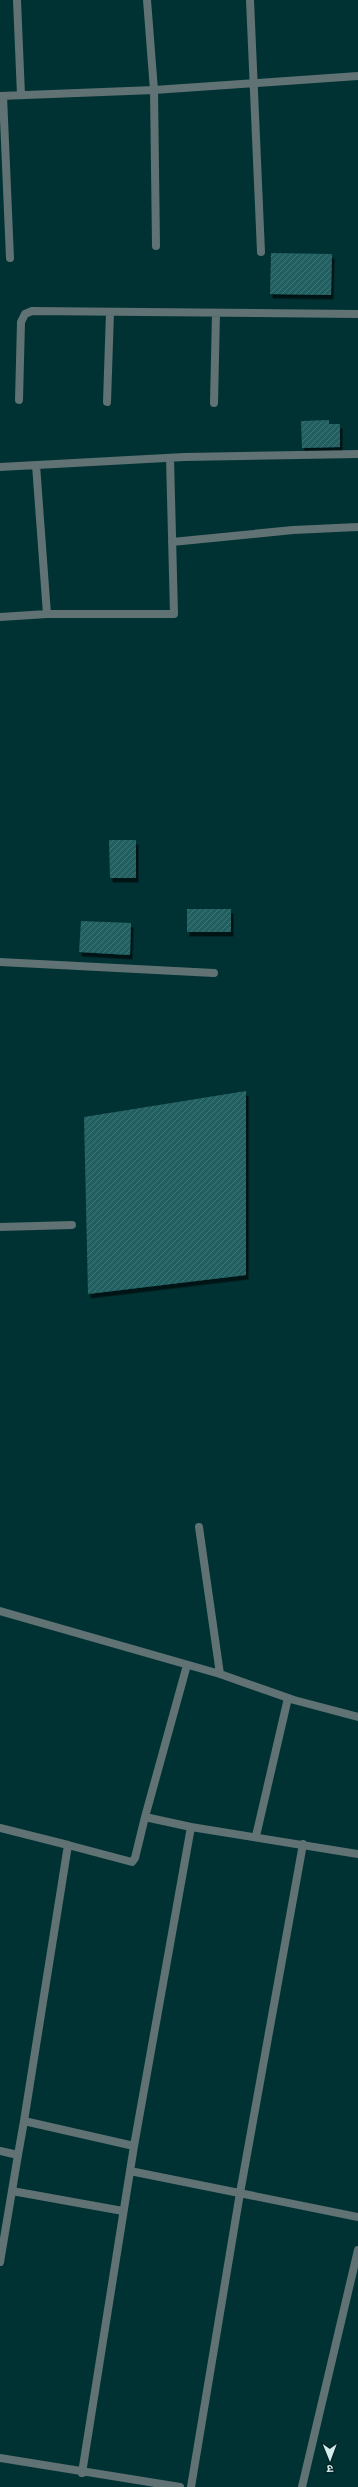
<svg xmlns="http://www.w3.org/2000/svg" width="358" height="2487" viewBox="0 0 358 2487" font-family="'DM Sans','Noto Sans Devanagari',sans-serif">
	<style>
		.building { fill: url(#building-hatch); filter: url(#shadow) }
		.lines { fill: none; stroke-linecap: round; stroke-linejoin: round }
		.street { stroke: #607273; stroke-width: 8 }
	</style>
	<defs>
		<pattern id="building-hatch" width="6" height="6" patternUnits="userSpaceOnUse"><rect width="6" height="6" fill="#225f61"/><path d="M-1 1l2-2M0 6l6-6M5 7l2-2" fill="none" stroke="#417678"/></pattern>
		<filter id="shadow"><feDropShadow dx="2.5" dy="4.5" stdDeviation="0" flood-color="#0009"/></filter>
	</defs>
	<rect width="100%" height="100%" fill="#003234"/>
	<path class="building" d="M271 253 332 254 331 295 270 294Z
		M329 420V424H340V447L302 448 301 421Z
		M109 840H136V878H110Z
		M187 909H231V932H187Z
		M81 921 131 923 130 955 79 952Z
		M246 1091V1275L88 1294 84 1117Z"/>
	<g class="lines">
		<path class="street" d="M17 0 21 95
			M147 0 154 90 358 76
			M250 0 261 252
			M0 96 154 90 156 246
			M3 96 10 258
			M19 400 21 322 25 314 32 311 358 314
			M107 402 110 312
			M214 403 216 313
			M0 467 184 457 358 454
			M172 542 293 530 358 527
			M47 614H174L170 458
			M0 617 47 614 36 465
			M0 962 214 973
			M0 1227 72 1225
			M199 1527 220 1674
			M0 1611 220 1674 294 1700 358 1717
			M145 1817 187 1665
			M0 1828 68 1845 24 2121
			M256 1836 288 1698
			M68 1845 132 1862 135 1858 145 1817 191 1827 358 1854
			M0 2151 18 2155 24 2121 134 2146
			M130 2171 358 2217
			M12 2191 123 2211
			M0 2262 18 2155
			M0 2458 180 2487
			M82 2473 134 2146 191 1827
			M191 2487 240 2193 303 1844
			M302 2487 358 2250"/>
	</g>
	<g transform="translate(330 2459) rotate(179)" stroke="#032728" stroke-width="3" paint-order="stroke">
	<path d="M0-3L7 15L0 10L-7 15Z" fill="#d4ecec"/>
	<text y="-6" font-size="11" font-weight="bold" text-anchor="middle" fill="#d4ecec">उ</text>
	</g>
</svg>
